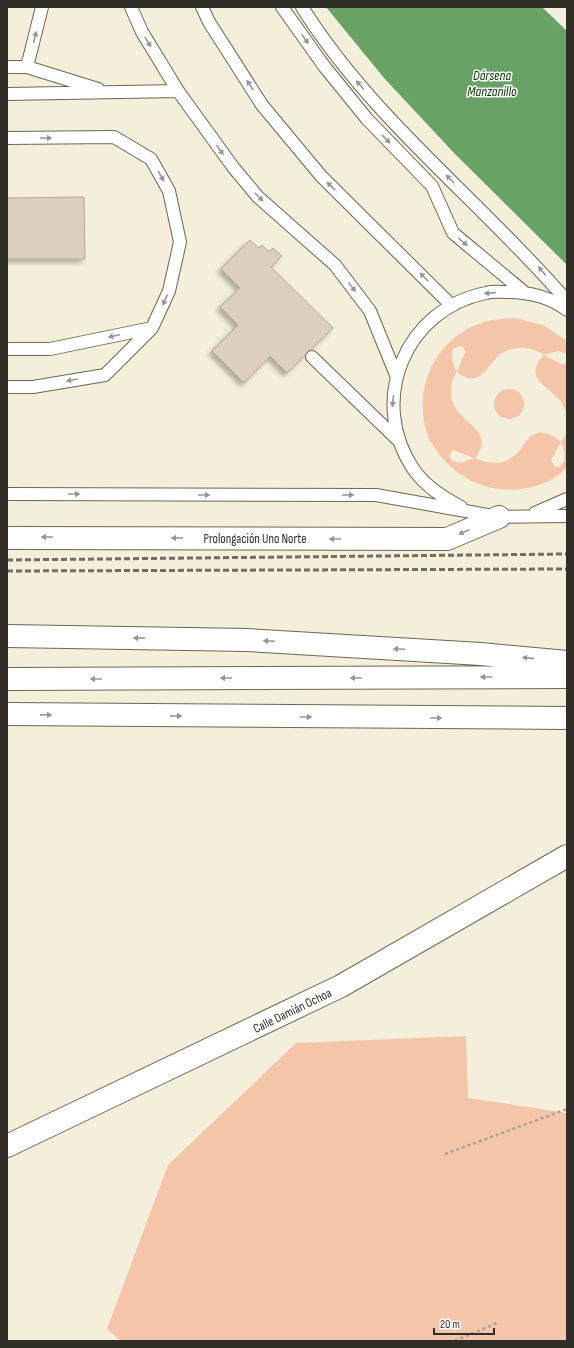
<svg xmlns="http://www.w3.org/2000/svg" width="574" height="1348" viewBox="0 0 574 1348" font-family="'Sofia Sans Condensed',sans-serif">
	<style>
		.green { fill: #f4c5a9; fill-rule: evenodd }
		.water { fill: #68a264 }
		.building { fill: #ddcfbd; stroke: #b4a796; filter: url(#shadow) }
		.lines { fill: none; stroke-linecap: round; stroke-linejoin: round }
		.lane-casing { stroke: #6b6755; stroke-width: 14 }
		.street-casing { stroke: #6b6755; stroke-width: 24 }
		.primary-casing { stroke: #6b6755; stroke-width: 24 }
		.path { stroke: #a5a292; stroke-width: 2.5; stroke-dasharray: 3 3; stroke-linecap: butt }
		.lane { stroke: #fff; stroke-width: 12 }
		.street { stroke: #fff; stroke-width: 22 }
		.primary { stroke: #fff; stroke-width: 22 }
		.rail { stroke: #706d61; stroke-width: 3; stroke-dasharray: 6 3; stroke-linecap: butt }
		.oneway { fill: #989692 }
		.labels { text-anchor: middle; stroke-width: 3; stroke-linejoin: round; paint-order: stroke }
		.street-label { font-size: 13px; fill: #302e26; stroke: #fff }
		.water-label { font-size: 14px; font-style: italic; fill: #083307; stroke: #fff }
	</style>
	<defs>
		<filter id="shadow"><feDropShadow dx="-3.5" dy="3.5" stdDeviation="2" flood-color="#0004"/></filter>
	</defs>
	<rect width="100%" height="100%" fill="#f3efda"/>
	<path class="green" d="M514 318 543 325 567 341V354L558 351 544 355 561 364H567V419C566 411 564 404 558 398 546 385 523 377 544 355 529 345 510 345 497 357 485 369 479 389 457 372 452 378 451 385 451 393 451 424 499 427 475 458 488 465 505 465 516 454 521 450 523 444 528 439 538 428 552 433 561 442L566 433 567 424V468C561 472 554 479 547 482 507 499 462 487 437 451 435 447 431 443 429 439 410 391 435 337 484 322 493 319 505 319 514 318ZM459 346 463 347 465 352 457 372C452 364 451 358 453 349ZM561 442C565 450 567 461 559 467H555L551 460ZM453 450 474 458 461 463 452 461 449 456Z
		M494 404a15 15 0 1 1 30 0a15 15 0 1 1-30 0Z
		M466 1036 468 1098 567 1113V1341H121L107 1329 168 1165 296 1043Z"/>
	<path class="water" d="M326 7H542L567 31V265L455 154 384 78Z"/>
	<path class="building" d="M84 197 85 259H7V198Z
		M250 240 259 248 262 245 269 252 273 248 282 256 271 267 333 328 287 373 270 356 244 383 212 351 238 325 220 307 240 288 221 269Z"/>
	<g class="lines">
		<defs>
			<path id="lane" d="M131 7 142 32 178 91 233 167 258 197 335 265 370 311 396 375
				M202 7 209 22 262 105 321 176 451 305
				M282 7 324 66 367 119 432 186 453 233 524 292
				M302 7C373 120 481 201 567 301
				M7 67H27L98 89
				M27 67 42 7
				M7 94 178 91
				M7 138 114 137 151 159 169 191 180 242 169 291 152 328 105 375 33 387H7
				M7 349H50L152 328
				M312 357 399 441
				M7 494 376 495 499 517 567 516
				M461 507C443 497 426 487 414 470 367 401 405 309 486 293 493 291 500 292 507 292 527 292 550 297 567 310
				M535 513 567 499"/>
			<path id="street" d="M7 538 447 539 499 517
				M7 1146 341 986 567 856"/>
			<path id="primary" d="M7 636 247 640 481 654 567 662
				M7 679 567 677
				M7 714 567 718"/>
		</defs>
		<use href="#lane" class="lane-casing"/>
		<use href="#street" class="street-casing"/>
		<use href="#primary" class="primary-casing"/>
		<path class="path" d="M445 1154 567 1109
			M455 1341 499 1322"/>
		<use href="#lane" class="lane"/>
		<use href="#street" class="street"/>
		<use href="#primary" class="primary"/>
		<path class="rail" d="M7 560 567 554
			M7 571 567 569"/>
	</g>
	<defs><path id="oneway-solid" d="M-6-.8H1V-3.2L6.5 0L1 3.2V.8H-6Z"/></defs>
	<g class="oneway">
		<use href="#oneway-solid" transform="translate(35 37) rotate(-76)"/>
		<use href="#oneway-solid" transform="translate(305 39) rotate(54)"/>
		<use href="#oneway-solid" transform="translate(148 42) rotate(59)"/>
		<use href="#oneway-solid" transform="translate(250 85) rotate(-123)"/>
		<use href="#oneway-solid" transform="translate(360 85) rotate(-131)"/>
		<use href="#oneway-solid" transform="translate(46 138)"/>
		<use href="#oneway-solid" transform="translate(386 139) rotate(46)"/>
		<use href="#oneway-solid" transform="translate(220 150) rotate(54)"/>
		<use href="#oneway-solid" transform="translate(161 176) rotate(60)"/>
		<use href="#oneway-solid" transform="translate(450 179) rotate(-135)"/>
		<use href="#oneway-solid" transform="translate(331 186) rotate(-136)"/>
		<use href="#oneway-solid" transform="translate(259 197) rotate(45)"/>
		<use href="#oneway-solid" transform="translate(463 242) rotate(40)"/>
		<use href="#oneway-solid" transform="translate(542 271) rotate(-131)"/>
		<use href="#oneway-solid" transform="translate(424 277) rotate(-134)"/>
		<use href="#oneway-solid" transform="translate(352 287) rotate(53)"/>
		<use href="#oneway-solid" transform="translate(490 293) rotate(175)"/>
		<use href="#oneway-solid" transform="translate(165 300) rotate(114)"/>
		<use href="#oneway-solid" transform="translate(114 336) rotate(168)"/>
		<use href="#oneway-solid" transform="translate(72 380) rotate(170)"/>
		<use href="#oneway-solid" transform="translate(393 401) rotate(96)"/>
		<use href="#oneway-solid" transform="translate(74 494)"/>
		<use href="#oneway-solid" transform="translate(204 495)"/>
		<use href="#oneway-solid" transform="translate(348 495)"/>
		<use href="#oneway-solid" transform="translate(464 532) rotate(157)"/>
		<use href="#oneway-solid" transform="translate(47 537) rotate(-180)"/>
		<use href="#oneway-solid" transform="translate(177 538) rotate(-180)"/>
		<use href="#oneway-solid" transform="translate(335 539) rotate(-180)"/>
		<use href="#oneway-solid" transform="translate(139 638) rotate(-179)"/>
		<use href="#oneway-solid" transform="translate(269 641) rotate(-177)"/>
		<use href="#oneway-solid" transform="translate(399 649) rotate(-177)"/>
		<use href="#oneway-solid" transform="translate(528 658) rotate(-174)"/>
		<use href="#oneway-solid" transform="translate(486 677) rotate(180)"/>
		<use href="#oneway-solid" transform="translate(226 678) rotate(180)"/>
		<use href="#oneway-solid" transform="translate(356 678) rotate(180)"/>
		<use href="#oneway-solid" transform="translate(96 679) rotate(180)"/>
		<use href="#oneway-solid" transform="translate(46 715) rotate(1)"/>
		<use href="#oneway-solid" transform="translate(176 716) rotate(1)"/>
		<use href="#oneway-solid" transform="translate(306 717)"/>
		<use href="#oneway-solid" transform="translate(436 718)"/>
	</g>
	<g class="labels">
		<g class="street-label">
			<text x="255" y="543">Prolongación Uno Norte</text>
			<text transform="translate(292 1010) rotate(-26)" y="5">Calle Damián Ochoa</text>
		</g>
		<g class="water-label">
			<text x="492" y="80">Dársena<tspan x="492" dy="16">Manzanillo</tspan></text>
		</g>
	</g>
	<rect width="574" height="1348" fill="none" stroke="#302e26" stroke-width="16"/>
	<path d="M434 1328v6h60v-6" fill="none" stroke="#302e26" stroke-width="2"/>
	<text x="440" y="1328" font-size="12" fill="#302e26" stroke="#ffffff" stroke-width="3" paint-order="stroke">20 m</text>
</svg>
